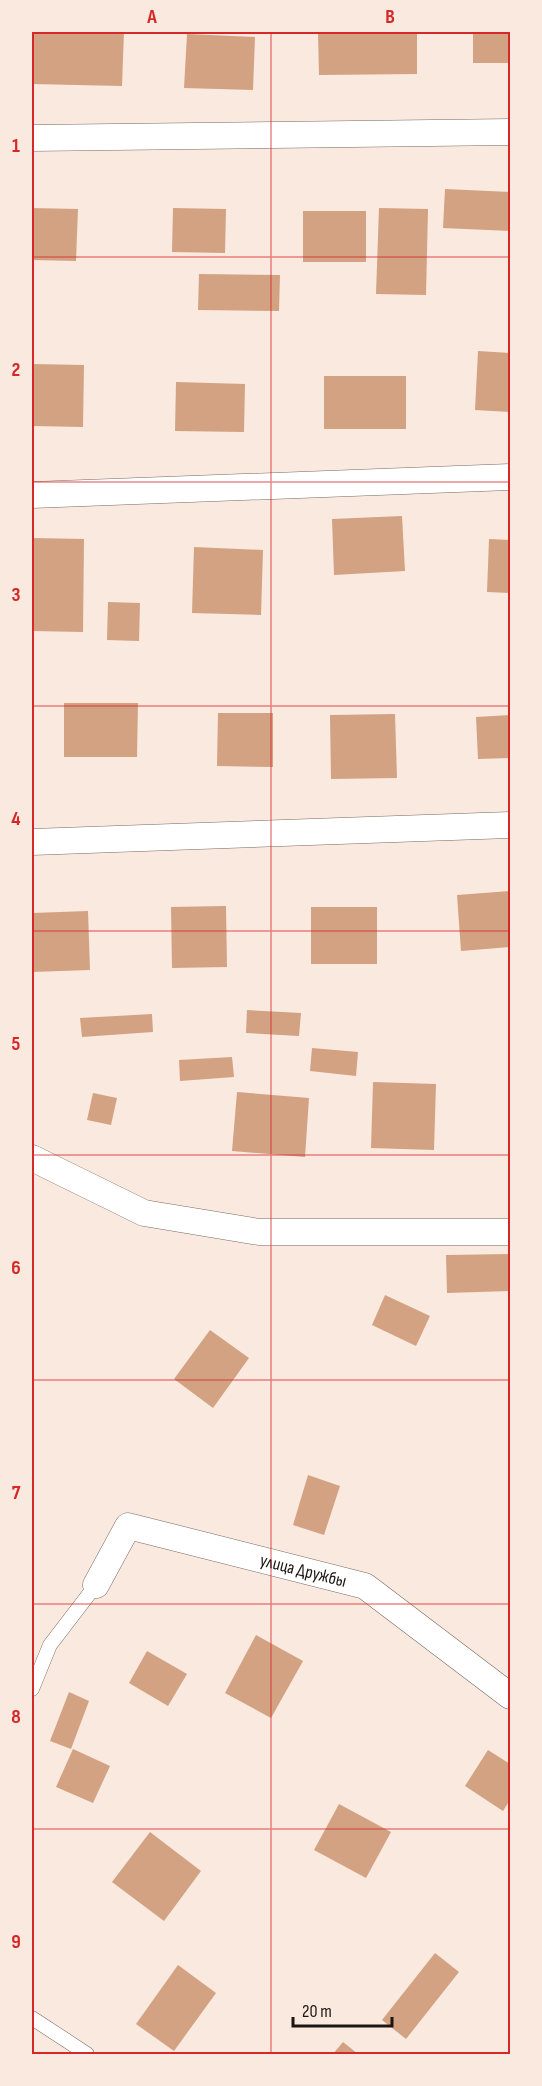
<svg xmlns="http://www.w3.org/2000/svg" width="542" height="2086" viewBox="0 0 542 2086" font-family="'Sofia Sans Condensed',sans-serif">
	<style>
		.building { fill: #d3a283 }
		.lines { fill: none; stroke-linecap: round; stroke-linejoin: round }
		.service-casing { stroke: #796a61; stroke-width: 15 }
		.minor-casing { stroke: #796a61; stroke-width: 27 }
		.service { stroke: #fff; stroke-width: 14 }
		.minor { stroke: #fff; stroke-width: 26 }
		.grid { fill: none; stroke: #d62828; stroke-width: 1.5; stroke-opacity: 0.55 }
		.labels { text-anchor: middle; stroke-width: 4.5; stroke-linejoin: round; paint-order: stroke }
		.street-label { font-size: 18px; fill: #1c1612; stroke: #fae9de }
		.neatline { fill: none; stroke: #d62828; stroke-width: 2 }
		.grid-label { font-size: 20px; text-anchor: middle; font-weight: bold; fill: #d62828 }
	</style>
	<rect width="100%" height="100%" fill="#fae9de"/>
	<path class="building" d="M32 32H124L122 86 32 84Z
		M318 32H417V74L319 75Z
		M473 32H510V63H473Z
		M187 34 255 37 253 90 184 88Z
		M445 189 510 192V231L443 228Z
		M32 208 78 209 76 261 32 260Z
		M173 208 226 209 225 253 172 252Z
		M379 208 428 209 426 295 376 294Z
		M303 211H366V262H303Z
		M199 274 280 275 279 311 198 310Z
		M478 351 510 353V412L475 410Z
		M32 364 84 365 83 427 32 426Z
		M324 376H406V429H324Z
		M176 382 245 384 244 432 175 431Z
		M402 516 405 571 334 575 332 519Z
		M32 538 84 539 83 632 32 631Z
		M489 539 510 540V593L487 592Z
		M194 547 263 550 261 615 192 613Z
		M108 602 140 603 139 641 107 640Z
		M64 703H138L137 757H64Z
		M218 713H273V767L217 766Z
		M395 714 397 778 331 779 330 715Z
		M510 715V758L478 759 476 717Z
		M510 891V947L461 951 457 895Z
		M226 906 227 967 172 968 171 907Z
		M311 907H377V964H311Z
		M88 911 90 970 32 972V913Z
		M247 1010 301 1013 299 1036 246 1033Z
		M152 1014 153 1032 82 1037 80 1018Z
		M312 1048 358 1052 356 1076 310 1071Z
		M232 1057 234 1077 180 1081 179 1060Z
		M373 1082 436 1084 434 1150 371 1148Z
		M237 1092 309 1098 305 1157 232 1151Z
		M93 1093 117 1098 111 1125 87 1120Z
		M510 1254V1291L447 1293 446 1255Z
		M385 1295 430 1316 416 1346 372 1325Z
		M210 1330 249 1358 213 1408 174 1379Z
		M308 1475 340 1486 324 1535 293 1525Z
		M256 1635 303 1661 271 1718 225 1693Z
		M147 1651 187 1674 168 1706 129 1683Z
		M69 1692 89 1701 71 1749 50 1741Z
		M73 1749 110 1766 93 1803 56 1787Z
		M488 1750 510 1764V1800L503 1811 465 1786Z
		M339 1804 391 1832 366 1878 314 1850Z
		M150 1832 201 1871 164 1921 112 1882Z
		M435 1953 459 1972 406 2039 382 2020Z
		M178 1965 216 1993 174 2051 136 2024Z
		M343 2042 358 2054H333Z"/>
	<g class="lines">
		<defs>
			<path id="service" d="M32 1689 50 1645 96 1585
				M32 2018 87 2054"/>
			<g id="minor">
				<path d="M32 138 510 132"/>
				<path d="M32 495 510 477"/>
				<path d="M32 842 510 825"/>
				<path d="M32 1158 144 1213 259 1232H510"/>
				<path id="s1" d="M96 1585 128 1526 365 1586 510 1696"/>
			</g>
		</defs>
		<use href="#service" class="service-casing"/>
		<use href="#minor" class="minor-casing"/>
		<use href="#service" class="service"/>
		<use href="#minor" class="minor"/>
	</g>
	<path class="grid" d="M271 32V2054M32 257H510M32 482H510M32 706H510M32 931H510M32 1155H510M32 1380H510M32 1604H510M32 1829H510"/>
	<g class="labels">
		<g class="street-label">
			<text dy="6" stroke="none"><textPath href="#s1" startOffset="248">улица Дружбы</textPath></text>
		</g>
	</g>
	<rect width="542" height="2086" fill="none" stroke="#fae9de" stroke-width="66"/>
	<path d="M293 2017v9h99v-9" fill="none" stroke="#1c1612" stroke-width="3"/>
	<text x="302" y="2017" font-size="18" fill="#1c1612" stroke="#fae9de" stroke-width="4.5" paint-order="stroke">20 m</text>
	<rect x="33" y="33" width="476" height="2020" class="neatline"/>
	<g class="grid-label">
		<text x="152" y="23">A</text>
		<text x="390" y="23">B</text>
		<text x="16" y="152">1</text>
		<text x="16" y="376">2</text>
		<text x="16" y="601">3</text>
		<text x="16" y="825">4</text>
		<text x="16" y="1050">5</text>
		<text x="16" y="1274">6</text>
		<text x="16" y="1499">7</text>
		<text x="16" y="1723">8</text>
		<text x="16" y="1948">9</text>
	</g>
</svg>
